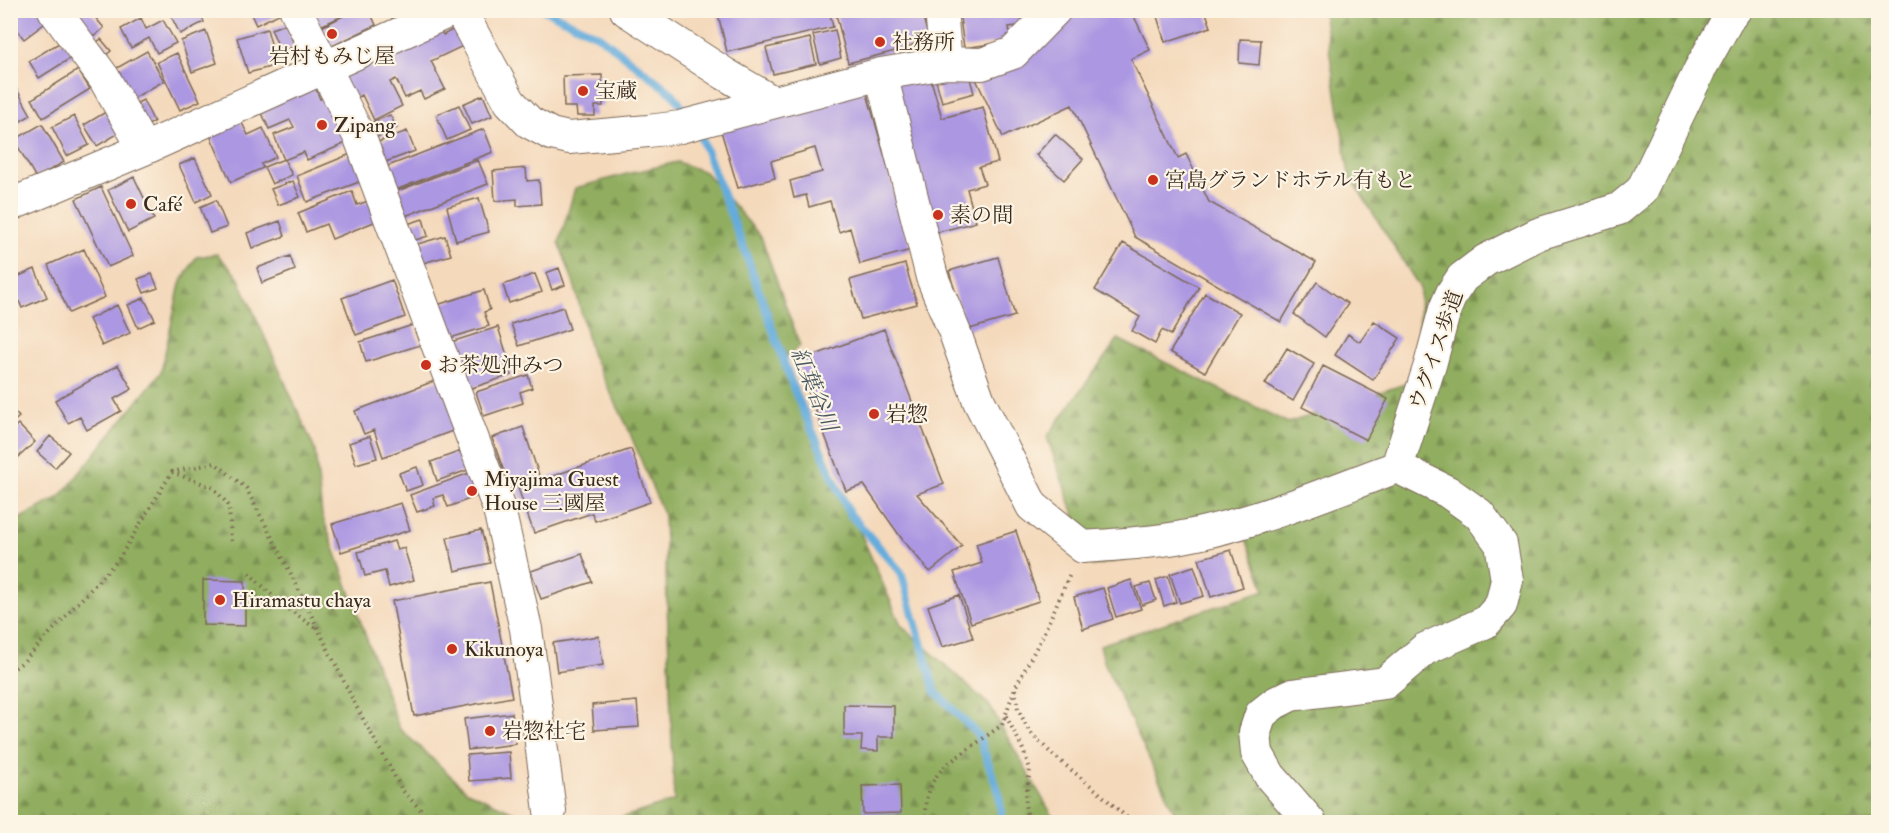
<svg xmlns="http://www.w3.org/2000/svg" width="1889" height="833" viewBox="0 0 1889 833" font-family="'IM FELL Double Pica','Noto Serif JP',serif">
	<style>
		.forest { fill: url(#forest-firs); stroke: #666c3f; stroke-width: 1.5 }
		.lines { fill: none; stroke-linecap: round; stroke-linejoin: round }
		.stream { stroke: #65acdc; stroke-width: 8 }
		.building { fill: #ac97e2 }
		.minor-casing { stroke: #7c6755; stroke-width: 34 }
		.path { stroke: #7c6755; stroke-width: 4; stroke-dasharray: 1.5 4.5; stroke-linecap: butt }
		.minor { stroke: #fff; stroke-width: 32 }
		.poi-dot { fill: #c8321e; stroke: #fcf5e5; stroke-width: 2 }
		.labels { text-anchor: middle; stroke-width: 4.5; stroke-linejoin: round; paint-order: stroke }
		.poi-label { font-size: 21px; fill: #3b2a1e; stroke: #fcf5e5; text-anchor: start }
		.street-label { font-size: 21px; fill: #3b2a1e; stroke: #fcf5e5 }
		.water-label { font-size: 22px; font-style: italic; fill: #4a5860; stroke: #fcf5e5 }
	</style>
	<defs>
		<pattern id="forest-firs" width="22" height="20" patternUnits="userSpaceOnUse" patternTransform="scale(1.5)"><rect width="22" height="20" fill="#91ae60"/><path d="M5 1l3.5 6h-7zM16 11l3.5 6h-7z" fill="#788e4f"/></pattern>
	</defs>
	<rect width="100%" height="100%" fill="#fcf5e5"/>
	<filter id="ink" filterUnits="userSpaceOnUse"><feTurbulence type="fractalNoise" baseFrequency=".0167" numOctaves="2"/><feDisplacementMap in="SourceGraphic" scale="12" xChannelSelector="R" yChannelSelector="G"/><feConvolveMatrix kernelMatrix="1 2 1 2 8 2 1 2 1" color-interpolation-filters="sRGB"/></filter>
	<filter id="wash" filterUnits="userSpaceOnUse"><feTurbulence type="fractalNoise" baseFrequency=".008" numOctaves="4" result="noise"/><feDisplacementMap in="SourceGraphic" scale="24" xChannelSelector="R" yChannelSelector="G"/><feGaussianBlur stdDeviation="1.35" result="paint"/><feColorMatrix in="noise" values="0 0 0 0 0 0 0 0 0 0 0 0 0 0 0 0 0 1.4 0 .05"/><feComposite in="paint" operator="in"/></filter>
	<g filter="url(#wash)">
		<rect width="100%" height="100%" fill="#f4d9bb"/>
		<path class="forest" d="M1323 11H1878V822H1179L1105 665 1100 645 1265 590 1245 536 1092 566 1047 437 1118 339 1288 423 1417 380 1420 288 1349 175Z
			M677 162 705 172 761 237 800 346 784 359 901 625 989 705 1056 822H608L674 801 664 516 627 426 591 353 575 287 559 243 575 188 623 175Z
			M217 254 238 277 315 450 322 515 399 728 467 791 535 822H11L10 524 61 496 161 372 180 284 196 257Z"/>
		<g class="lines">
			<path class="stream" d="M544 10 599 36 673 94 690 119
				M698 130 746 254 794 390 849 513 901 572 935 691 978 735 999 793 1002 822"/>
		</g>
		<g id="blocks">
			<path class="building" d="M10 10H46L52 18 24 39 10 21Z
				M72 10H89L104 28 85 44Z
				M176 10H198L204 22 180 34 170 14Z
				M249 10H277L279 14 256 25Z
				M312 10H369L376 25 330 47 320 28 345 15 320 26Z
				M389 10H407L392 18Z
				M717 10H795L796 15 815 10H829L833 27 727 52Z
				M835 10H873L875 16 896 10H921L928 36 907 48 848 63Z
				M959 10H1038L1033 24 1009 27 1011 41 964 48Z
				M1086 10H1131L1150 50 1131 59 1178 158 1186 154 1209 202 1316 262 1281 322 1135 237 1072 105 1003 137 975 77 1037 33Z
				M1155 10H1205L1211 27 1165 42Z
				M141 18 146 29 163 20 176 43 157 53 149 38 131 48 121 29Z
				M436 22 443 35 456 28 465 45 431 61 445 89 424 99 420 91 405 98 396 79 390 82 402 106 374 120 362 95 351 101 337 71Z
				M285 24 295 46 281 52 271 29Z
				M267 29 277 65 248 73 237 38Z
				M835 30 841 58 820 64 813 35Z
				M206 31 217 63 192 72 181 41Z
				M810 38 816 64 773 74 766 48Z
				M101 39 111 51 98 62 88 49Z
				M1240 39 1261 40 1259 65 1239 63Z
				M64 40 74 56 39 78 29 61Z
				M147 51 164 81 125 103 108 73Z
				M177 53 200 101 180 110 157 62Z
				M967 68 974 93 942 102 935 77Z
				M78 70 90 89 43 118 32 99Z
				M929 73 942 118 983 107 998 162 979 167 985 184 967 189 976 222 934 233 892 83Z
				M602 75 603 106H595V116H577L576 107H564L563 76Z
				M313 81 320 99 327 97 346 143 307 160 304 152 284 160 274 135 294 127 290 120 269 129 258 104Z
				M15 86 31 115 14 125 10 118V88Z
				M866 90 911 250 860 264 850 228 839 232 830 201 809 207 806 195 794 198 790 181 822 172 815 148 771 161 775 178 738 188 721 131Z
				M483 95 492 116 472 124 463 104Z
				M143 100 154 122 136 131 125 109Z
				M459 105 470 130 447 140 436 115Z
				M114 107 126 129 97 146 84 125Z
				M390 115 397 128 375 138 369 124Z
				M74 116 89 145 67 156 52 127Z
				M240 119 248 135 263 128 276 157 261 164 263 168 231 182 209 133Z
				M42 124 64 162 36 178 14 140Z
				M484 129 493 152 393 191 383 168Z
				M407 131 415 151 380 164 373 144Z
				M1055 134 1083 159 1064 180 1036 155Z
				M353 153 364 180 307 202 297 176Z
				M195 158 212 194 196 202 179 165Z
				M284 159 292 175 272 184 264 167Z
				M478 160 488 184 400 218 390 194Z
				M526 168 527 181 539 180 541 204 517 206V199L495 201 493 171Z
				M134 177 154 219 128 232 108 190Z
				M293 181 300 197 278 205 271 189Z
				M101 187 133 256 108 267 76 199Z
				M352 191 357 205 371 200 379 220 332 239 326 224 306 232 298 213Z
				M479 198 489 232 456 241 447 207Z
				M216 200 227 227 210 233 200 207Z
				M423 219 428 236 409 242 404 225Z
				M280 221 285 236 252 248 247 233Z
				M445 236 451 255 416 265 411 246Z
				M1123 243 1199 287 1171 335 1162 330 1155 344 1132 331 1140 317 1095 290Z
				M84 249 105 297 69 313 48 265Z
				M290 256 295 270 262 283 257 268Z
				M998 257 1015 316 966 330 949 271Z
				M905 264 917 304 861 319 850 280Z
				M559 268 565 285 552 290 546 273Z
				M35 269 47 297 22 308 10 280Z
				M152 274 158 288 144 293 138 279Z
				M535 274 542 292 509 303 503 285Z
				M392 280 405 317 356 335 342 298Z
				M1317 282 1348 304 1325 337 1294 314Z
				M484 290 490 310 484 312 489 326 447 339 437 305Z
				M1205 293 1240 313 1205 372 1170 352Z
				M144 298 155 320 138 328 128 305Z
				M117 305 130 333 102 346 89 319Z
				M563 307 570 329 519 346 511 324Z
				M1374 321 1400 338 1373 380 1335 355 1348 334 1360 342Z
				M413 325 420 345 366 362 360 342Z
				M498 327 511 368H509L511 375 469 389 448 343Z
				M884 329 944 484 917 494 962 546 930 572 902 539 864 485 846 491 797 362Z
				M1287 348 1314 364 1293 401 1265 384Z
				M118 365 132 389 114 399 121 411 87 430 80 417 68 423 55 400Z
				M1323 366 1388 399 1366 440 1302 407Z
				M528 375 532 388 520 392 523 403 484 416 476 392Z
				M445 377 463 427 383 457 374 430 364 434 355 411Z
				M10 407 19 417 10 425Z
				M18 424 35 442 10 465V431Z
				M523 427 540 478 510 488 492 438Z
				M50 436 69 452 55 468 37 452Z
				M370 436 377 458 356 464 349 443Z
				M631 449 650 502 595 521 592 513 534 533 518 488Z
				M461 451 468 470 437 481 431 462Z
				M417 467 423 485 406 491 399 473Z
				M472 472 480 495 448 507 443 495 433 498 435 506 417 512 410 495Z
				M401 503 410 530 341 552 332 524Z
				M481 530 490 563 455 571 447 538Z
				M1016 531 1039 601 971 623 954 572 982 563 976 544Z
				M394 541 397 550 404 548 414 580 389 587 385 571 365 576 358 552Z
				M1231 550 1243 587 1211 597 1199 559Z
				M582 554 592 582 541 599 531 571Z
				M1194 566 1204 596 1180 603 1170 574Z
				M1168 576 1176 602 1164 606 1156 580Z
				M203 580 245 581V626L203 625Z
				M1131 580 1141 609 1116 617 1107 588Z
				M490 582 512 697 414 716 392 601Z
				M1150 583 1156 600 1142 605 1136 587Z
				M1103 588 1113 619 1083 629 1074 597Z
				M959 595 973 638 942 647 928 606Z
				M599 636 603 665 557 672 553 643Z
				M637 701 639 727 594 730 592 705Z
				M844 705 894 706V737H878V751L861 750 862 736H844Z
				M512 713 516 744 468 750 464 719Z
				M509 752 511 778 469 781 467 755Z
				M900 785 901 813 863 814 862 786Z"/>
		</g>
	</g>
	<g filter="url(#ink)">
		<use href="#blocks" fill-opacity="0" stroke="#7c6755" stroke-width="1.5"/>
		<g class="lines">
			<defs>
				<path id="minor" d="M54 10 104 78 144 149
					M296 10 360 138 499 509 526 629 550 811
					M460 10 510 102 529 122 551 134 569 138 648 131 680 127 881 74 946 63 982 64 1013 53 1055 10
					M626 10 725 74 773 102
					M941 10 946 63
					M881 74 932 277 955 333 979 401 1032 506 1083 547C1124 544 1166 542 1206 532 1271 517 1334 490 1397 467L1448 492 1479 514 1501 544 1507 580 1501 605 1486 622 1425 649 1385 683 1291 695 1275 703 1261 714 1255 732 1257 753 1270 776 1310 822
					M10 205 144 149 452 10
					M1397 467 1430 365 1445 309 1452 293 1462 278 1486 260 1538 234 1619 209 1642 190 1700 69 1728 19 1735 10"/>
			</defs>
			<use href="#minor" class="minor-casing"/>
			<path class="path" d="M172 472 214 488 229 506 231 543
				M249 573 280 603 318 630
				M10 671 23 662 118 560 172 472 215 463 246 488 290 572 355 704 402 790 432 822
				M1015 689 1018 709 1029 731 1053 755 1096 790 1132 822
				M1006 716 1022 747 1030 769 1025 805 1029 822
				M924 822 926 800 932 783 938 774 946 765 1002 725 1015 688 1043 635 1071 572"/>
			<use href="#minor" class="minor"/>
		</g>
	</g>
	<g class="poi-dot">
		<circle cx="332" cy="34" r="6"/>
		<circle cx="880" cy="42" r="6"/>
		<circle cx="583" cy="91" r="6"/>
		<circle cx="322" cy="125" r="6"/>
		<circle cx="1153" cy="180" r="6"/>
		<circle cx="131" cy="204" r="6"/>
		<circle cx="938" cy="215" r="6"/>
		<circle cx="426" cy="365" r="6"/>
		<circle cx="874" cy="414" r="6"/>
		<circle cx="472" cy="491" r="6"/>
		<circle cx="220" cy="600" r="6"/>
		<circle cx="452" cy="649" r="6"/>
		<circle cx="490" cy="731" r="6"/>
	</g>
	<g class="labels">
		<g class="poi-label">
			<text x="892" y="49">社務所</text>
			<text x="332" y="63" text-anchor="middle">岩村もみじ屋</text>
			<text x="595" y="98">宝蔵</text>
			<text x="334" y="132">Zipang</text>
			<text x="1165" y="187">宮島グランドホテル有もと</text>
			<text x="143" y="211">Café</text>
			<text x="950" y="222">素の間</text>
			<text x="438" y="372">お茶処沖みつ</text>
			<text x="886" y="421">岩惣</text>
			<text x="484" y="486">Miyajima Guest<tspan x="484" dy="24">House 三國屋</tspan></text>
			<text x="232" y="607">Hiramastu chaya</text>
			<text x="464" y="656">Kikunoya</text>
			<text x="502" y="738">岩惣社宅</text>
		</g>
		<g class="street-label">
			<text transform="translate(1436 350) rotate(-71)" y="7">ウグイス歩道</text>
		</g>
		<g class="water-label">
			<text transform="translate(815 389) rotate(68)" y="8">紅葉谷川</text>
		</g>
	</g>
	<rect width="1889" height="833" fill="none" stroke="#fcf5e5" stroke-width="36"/>
</svg>
